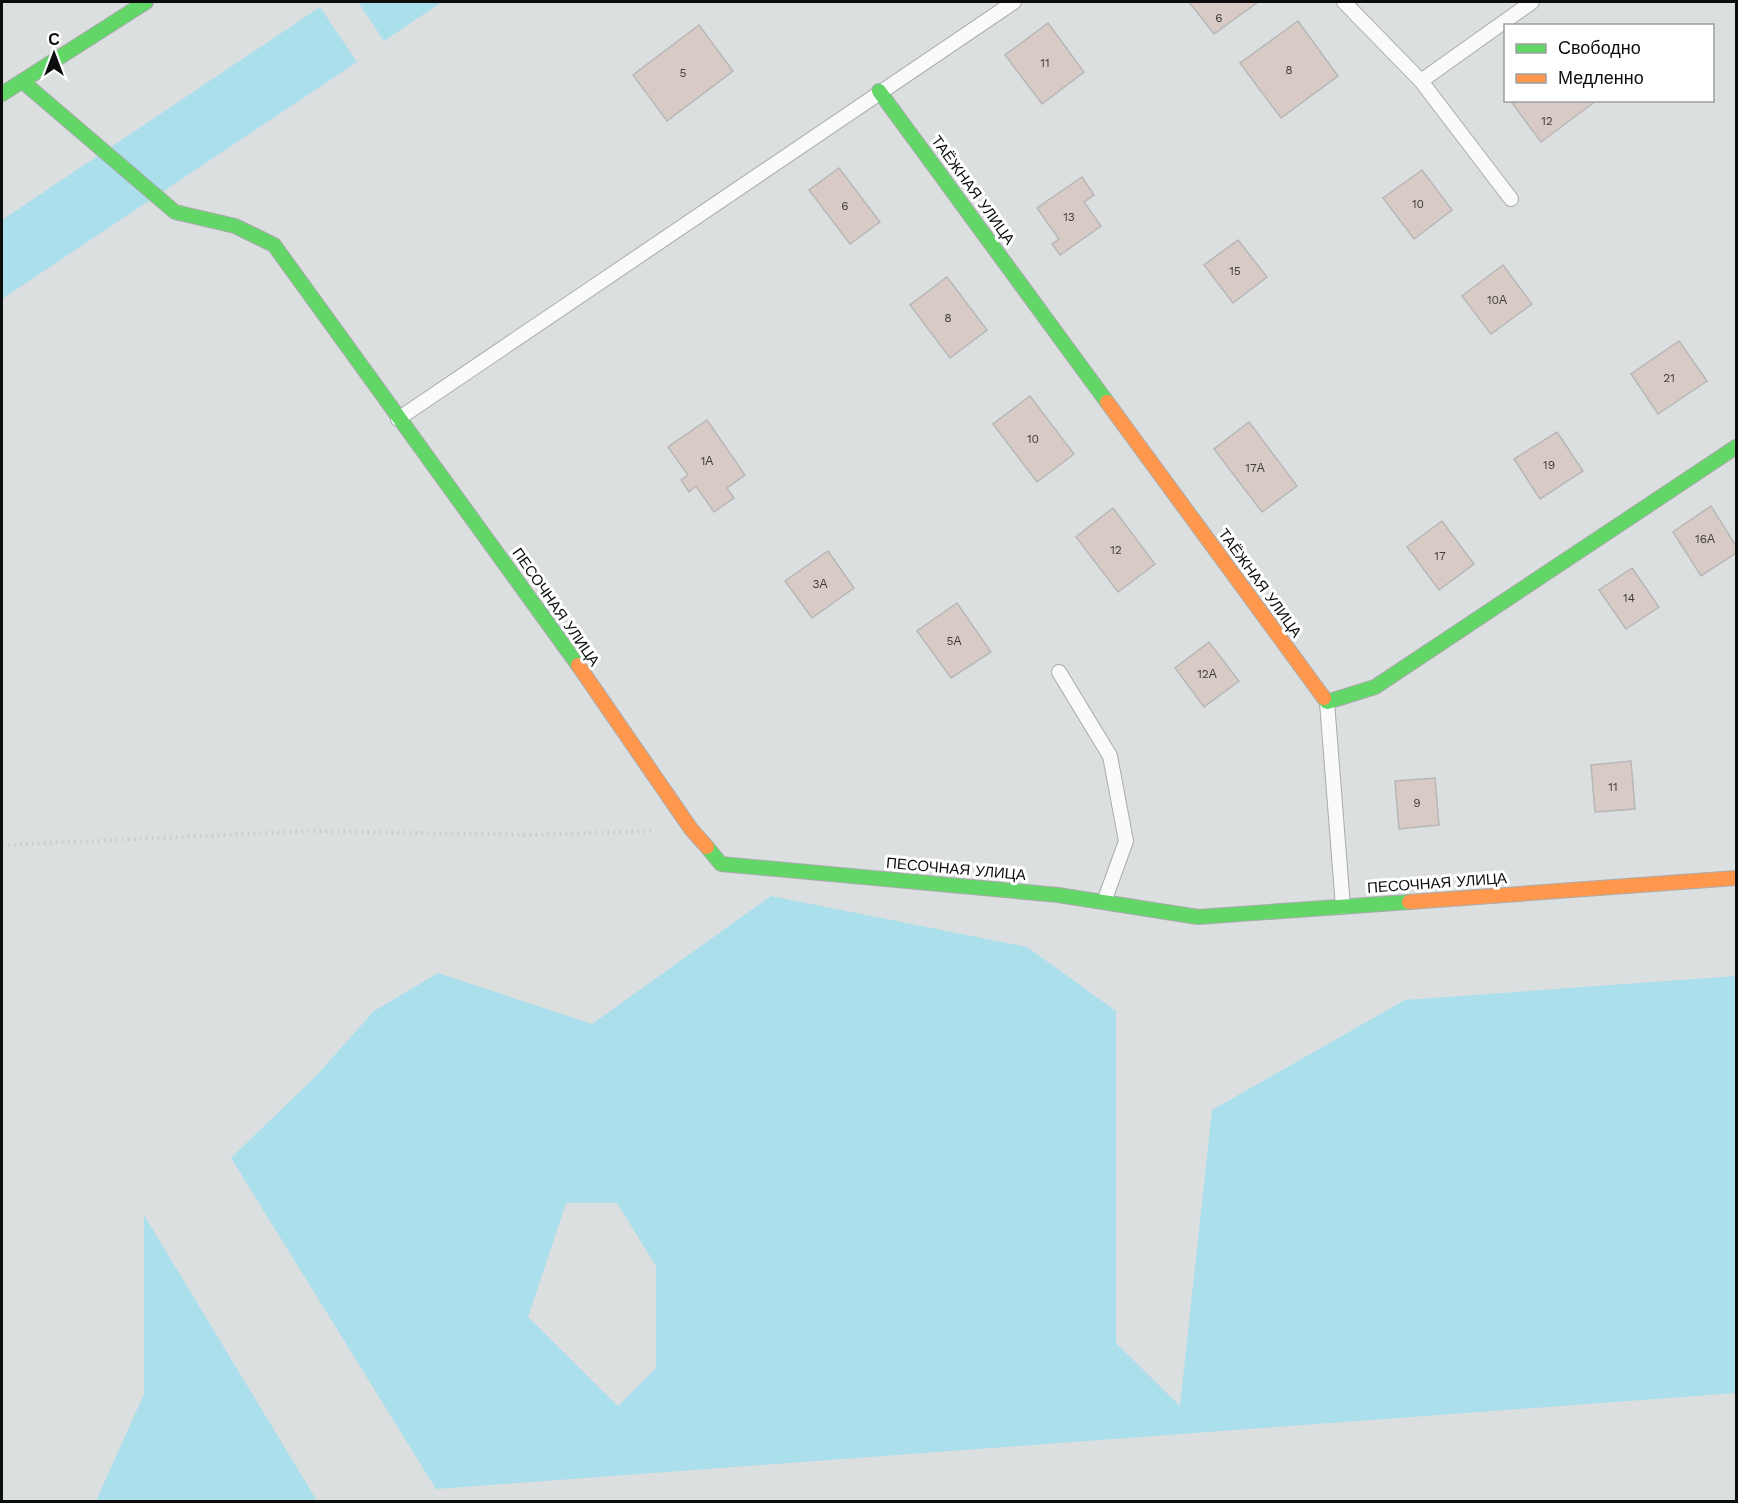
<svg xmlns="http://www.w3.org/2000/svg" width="1738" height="1503" viewBox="0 0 1738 1503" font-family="'Work Sans',sans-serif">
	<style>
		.green { fill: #aadfeb; fill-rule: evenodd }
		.building { fill: #d8cbc6; stroke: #b7b7b8; stroke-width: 1.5 }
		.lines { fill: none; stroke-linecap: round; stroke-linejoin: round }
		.lane-casing { stroke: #a9abac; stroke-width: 16 }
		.fast-casing { stroke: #a9abac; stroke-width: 16 }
		.slow-casing { stroke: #a9abac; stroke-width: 16 }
		.path { stroke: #c9caca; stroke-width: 4; stroke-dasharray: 1.5 4.5; stroke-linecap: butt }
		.lane { stroke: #fafafa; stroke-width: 14 }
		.fast { stroke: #63d668; stroke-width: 14 }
		.slow { stroke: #ff974d; stroke-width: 14 }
		.labels { text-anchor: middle; stroke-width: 6; stroke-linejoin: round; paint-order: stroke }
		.number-label { font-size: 12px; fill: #3f3d3c }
		.street-label { font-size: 15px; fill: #0c0e0e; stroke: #fff }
	</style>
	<rect width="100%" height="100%" fill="#dcdfe0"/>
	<path class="green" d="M358 2H442L384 41Z
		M320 7 357 62 2 299V220Z
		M771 896 1027 947 1116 1011V1343L1180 1406 1212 1110 1405 1000 1736 976V1393L436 1489 231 1158 317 1075 374 1011 438 973 592 1024ZM566 1203H617L656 1266V1368L618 1406 528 1317Z
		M144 1215 317 1501H96L144 1394Z"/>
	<path class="building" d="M1189 2H1258L1214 34Z
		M1298 21 1338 76 1281 118 1240 63Z
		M1048 23 1084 72 1042 104 1005 55Z
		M699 25 733 71 667 121 633 75Z
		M1510 100H1597L1541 142Z
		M839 168 880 222 850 244 809 190Z
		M1422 170 1452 210 1414 239 1383 198Z
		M1082 177 1094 195 1084 202 1101 226 1060 255 1052 244 1059 239 1037 208Z
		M1238 240 1267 277 1233 303 1204 265Z
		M1503 265 1532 304 1491 334 1462 296Z
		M947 277 987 330 950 358 910 305Z
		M1679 341 1707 381 1658 414 1631 374Z
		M1030 396 1074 454 1037 482 993 424Z
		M707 420 745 475 727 488 734 498 714 512 696 486 689 492 681 480 688 475 668 447Z
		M1249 422 1297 486 1262 512 1214 449Z
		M1557 432 1583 471 1540 499 1514 459Z
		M1711 506 1736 546V553L1701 576 1673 532Z
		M1113 508 1155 564 1118 592 1076 537Z
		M1442 521 1474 564 1439 590 1407 547Z
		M828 551 854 588 812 618 785 581Z
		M1632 568 1659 607 1626 629 1599 590Z
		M957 603 991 652 951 678 917 631Z
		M1209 642 1239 681 1204 707 1175 668Z
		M1631 761 1635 809 1595 812 1591 765Z
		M1435 778 1439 825 1399 829 1395 781Z"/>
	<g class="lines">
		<defs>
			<path id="lane" d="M1344 2 1421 81 1532 2
				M1421 81 1511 199
				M398 419 1014 2
				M1059 672 1110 756 1126 841 1104 902
				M1327 702 1343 907"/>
			<path id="fast" d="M22 81 175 212 235 226 274 245 578 665
				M879 91 1107 402
				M2 94 146 2
				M1324 698 1327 702 1375 687 1736 447
				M707 847 721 864 1058 895 1198 917 1409 902"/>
			<path id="slow" d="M1107 402 1324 698
				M578 665 691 829 707 847
				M1409 902 1736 878"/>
		</defs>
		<use href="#lane" class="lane-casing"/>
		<use href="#fast" class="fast-casing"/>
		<use href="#slow" class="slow-casing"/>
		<path class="path" d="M2 845 311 831 532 835 651 831"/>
		<use href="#lane" class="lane"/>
		<use href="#fast" class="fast"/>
		<use href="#slow" class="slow"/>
	</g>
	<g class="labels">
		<g class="number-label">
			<text x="1219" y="22">6</text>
			<text x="1045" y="67">11</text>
			<text x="1289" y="74">8</text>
			<text x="683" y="77">5</text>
			<text x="1547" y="125">12</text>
			<text x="1418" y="208">10</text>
			<text x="845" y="210">6</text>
			<text x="1069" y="221">13</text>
			<text x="1235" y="275">15</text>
			<text x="1497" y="304">10А</text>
			<text x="948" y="322">8</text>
			<text x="1669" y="382">21</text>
			<text x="1033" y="443">10</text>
			<text x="707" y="465">1А</text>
			<text x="1549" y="469">19</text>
			<text x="1255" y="472">17А</text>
			<text x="1705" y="543">16А</text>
			<text x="1116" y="554">12</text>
			<text x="1440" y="560">17</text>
			<text x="820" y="588">3А</text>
			<text x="1629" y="602">14</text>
			<text x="954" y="645">5А</text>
			<text x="1207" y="678">12А</text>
			<text x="1613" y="791">11</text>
			<text x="1417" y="807">9</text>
		</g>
		<g class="street-label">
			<text transform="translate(973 190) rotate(54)" y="5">ТАЁЖНАЯ УЛИЦА</text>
			<text transform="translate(1260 583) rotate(54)" y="5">ТАЁЖНАЯ УЛИЦА</text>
			<text transform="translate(556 607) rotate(55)" y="5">ПЕСОЧНАЯ УЛИЦА</text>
			<text transform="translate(956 869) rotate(5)" y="5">ПЕСОЧНАЯ УЛИЦА</text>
			<text transform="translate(1437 883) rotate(-4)" y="5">ПЕСОЧНАЯ УЛИЦА</text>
		</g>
	</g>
	<rect width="1738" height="1503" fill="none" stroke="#0c0e0e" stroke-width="6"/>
	<rect x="1504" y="24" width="210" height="78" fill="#ffffff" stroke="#9e9f9f" stroke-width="1.5"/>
	<rect x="1516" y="44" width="30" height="9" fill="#63d668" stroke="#9e9f9f" stroke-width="1.5"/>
	<text x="1558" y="54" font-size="18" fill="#0c0e0e">Свободно</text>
	<rect x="1516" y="74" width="30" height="9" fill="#ff974d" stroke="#9e9f9f" stroke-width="1.5"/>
	<text x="1558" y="84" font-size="18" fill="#0c0e0e">Медленно</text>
	<g transform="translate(54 54)" stroke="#ffffff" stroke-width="4.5" paint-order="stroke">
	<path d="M0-4.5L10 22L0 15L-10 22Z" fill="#0c0e0e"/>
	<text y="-9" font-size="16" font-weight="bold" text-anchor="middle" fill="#0c0e0e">С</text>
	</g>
</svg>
